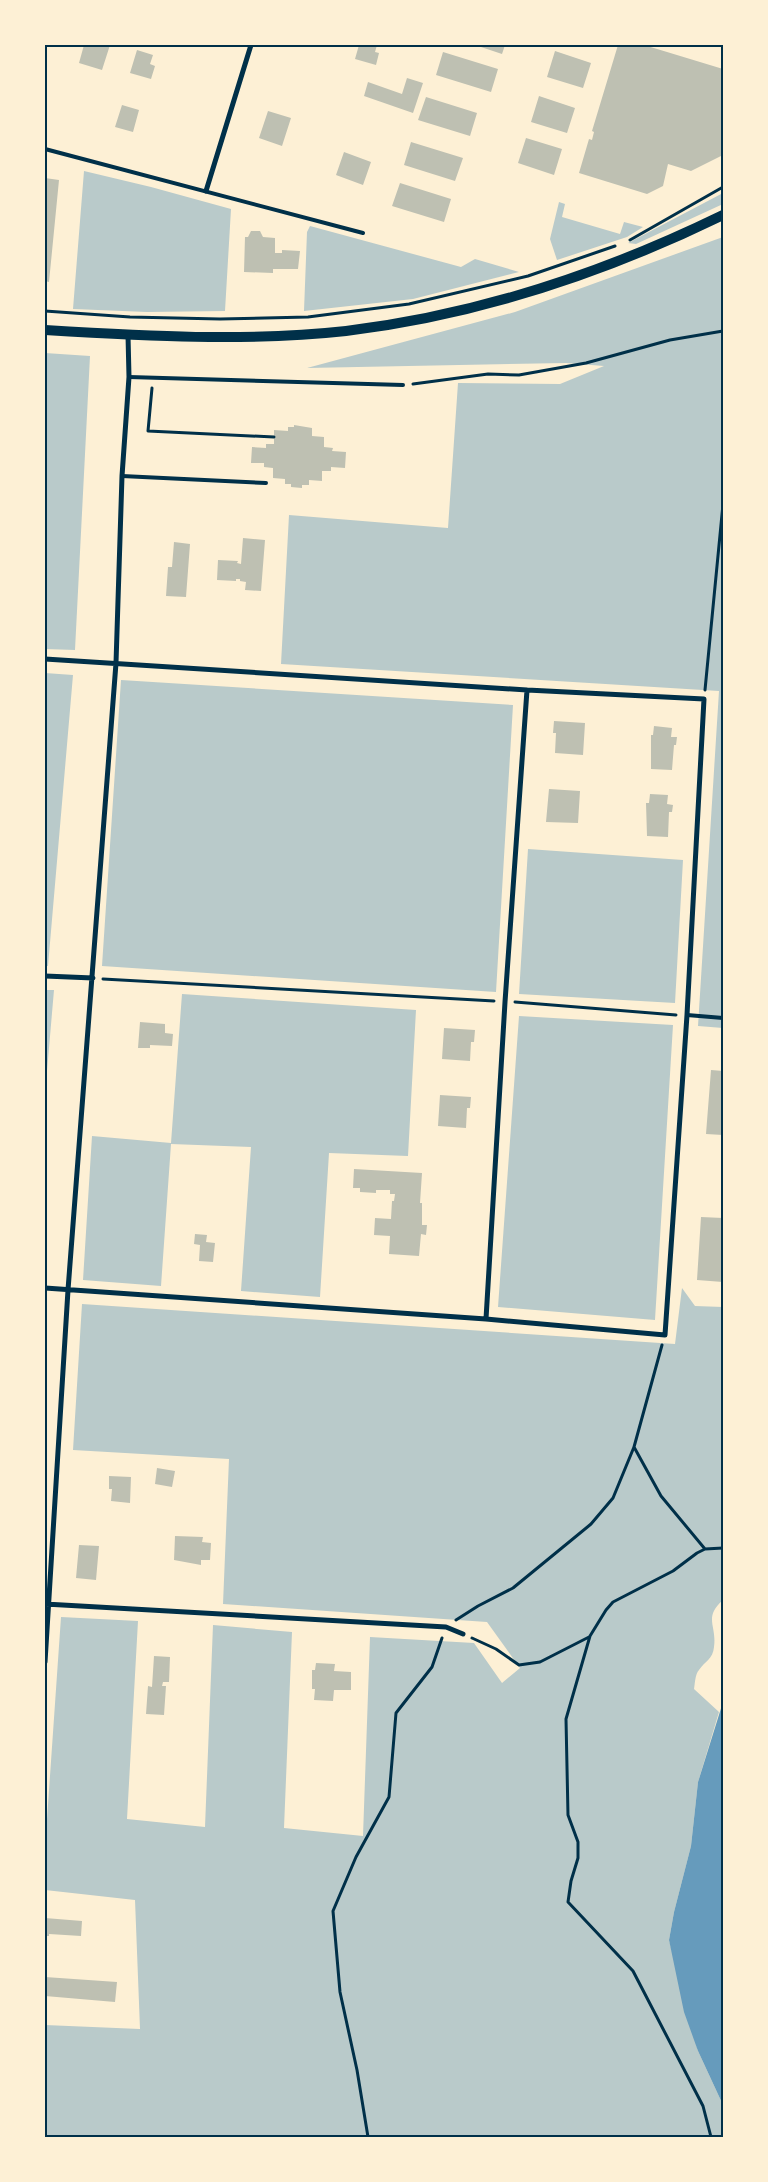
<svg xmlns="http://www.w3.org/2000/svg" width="768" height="2182" viewBox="0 0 768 2182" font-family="Signika,sans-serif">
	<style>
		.green { fill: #b9caca }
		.water { fill: #669bbc }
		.building { fill: #bec0b2 }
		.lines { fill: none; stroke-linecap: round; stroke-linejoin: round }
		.path { stroke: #003049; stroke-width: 3 }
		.service { stroke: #003049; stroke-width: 4 }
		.minor { stroke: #003049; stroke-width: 5 }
		.secondary { stroke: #003049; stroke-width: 10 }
		.neatline { fill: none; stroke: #003049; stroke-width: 2 }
	</style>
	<rect width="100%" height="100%" fill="#fdf0d5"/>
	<path class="green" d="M84 171 151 187 231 209 225 311 147 312 73 309Z
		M723 193V204L636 244 628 243Z
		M559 202 565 204 562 217 620 234 624 222 643 227 627 237 557 260 550 239Z
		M310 226 461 267 475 259 519 272 413 299 304 311 307 232Z
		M723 237V1028L698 1026 719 691 281 664 289 515 448 528 458 383 560 384 604 366 566 363 307 368 515 312Z
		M45 353 90 356 75 650 45 649Z
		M45 673 73 675 48 966H45Z
		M121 680 513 705 496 992 102 966Z
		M528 849 683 860 675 1003 519 994Z
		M45 990H54L45 1094Z
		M182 994 416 1010 408 1156 329 1153 320 1297 241 1291 251 1147 171 1144 161 1286 83 1280 92 1136 171 1143Z
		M519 1016 673 1025 655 1320 498 1307Z
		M682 1288 695 1306 723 1307V1600C703 1618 717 1625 714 1647 713 1659 705 1661 699 1670 695 1674 695 1684 694 1689L719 1712 698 1782 691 1846 674 1912 669 1940 698 2051 723 2105V2137H45V2025L140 2029 135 1900 45 1890V1848L61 1617 138 1621 127 1819 205 1827 213 1625 292 1632 284 1828 363 1836 370 1637 474 1643 502 1683 520 1668 487 1622 223 1604 229 1459 73 1450 82 1304 675 1344Z"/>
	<path class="water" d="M723 1702V2105L698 2051 684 2012 669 1940 674 1912 691 1846 698 1782Z"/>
	<path class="building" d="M84 45H110L102 70 79 63Z
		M359 45H377L375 52 379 53 376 65 355 59Z
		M475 45H505L502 54Z
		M618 45H644L723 69V155L691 171 668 164 663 186 647 194 579 173 589 139 592 140 594 132 592 131Z
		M137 50 153 55 150 64 155 66 151 79 130 73Z
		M555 51 591 63 583 88 547 77Z
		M443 52 498 69 491 92 436 75Z
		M407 78 423 83 413 113 364 96 368 82 402 94Z
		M539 96 575 108 567 133 531 122Z
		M426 97 477 113 470 136 418 120Z
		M122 105 139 110 133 132 115 127Z
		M268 111 291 118 282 146 259 138Z
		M526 138 562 149 554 175 518 163Z
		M411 142 463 158 455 181 404 165Z
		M344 152 371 162 363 185 336 175Z
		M45 178 59 180 49 282 45 281Z
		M400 183 451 199 444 222 392 206Z
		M251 231H260L263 237 275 238V253H282V250L300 251 298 269H273V273L244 272 245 237H248Z
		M294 425 312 428V436L324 437V447L333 448 332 451 346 452 345 468 331 467V471H322V481L309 480V485H302V488L291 487V484H285V479L273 478V468L264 467V463H251L252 447 266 448V444H274V430L288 431V427H294Z
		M243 538 265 540 261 591 245 590 246 582 240 581V579H236V581L217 580 218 560 238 561 237 563 241 564Z
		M174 542 190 544 186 597 166 596 168 567H172Z
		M554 721 585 723 583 755 555 753 556 733H553Z
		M654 726 672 728 671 737H677L676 745H674L672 770 651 769V735H653Z
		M549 789 580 791 578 823 546 822Z
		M650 794 668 795 667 804 673 805 672 812H669L668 837 647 836 646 803H649Z
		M140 1022 165 1024V1033L173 1034 172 1046 150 1045V1048H138Z
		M444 1028 475 1030 474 1042H471L470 1061 442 1059Z
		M711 1070 723 1071V1135L706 1134Z
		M440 1095 471 1097 470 1108H467L466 1128 438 1126Z
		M354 1169 422 1173 420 1203H422V1225H427L426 1235 421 1234 419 1256 389 1254 390 1236 374 1235 375 1218 391 1219 392 1201H394L395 1194H390V1190H376V1193L360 1192V1188H353Z
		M701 1217 723 1218V1282L697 1280Z
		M195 1234 207 1235 206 1242 215 1243 213 1262 199 1261 200 1245 194 1244Z
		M157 1468 175 1471 172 1487 155 1484Z
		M109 1476 131 1477 130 1503 111 1501 112 1489H109Z
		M175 1536 203 1537 202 1542 211 1543 210 1560H201V1565L174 1560Z
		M79 1545 99 1546 96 1580 76 1578Z
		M154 1656 170 1657 169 1682H163L162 1686H166L164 1715 146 1714 148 1686 152 1687Z
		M316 1663 335 1664 334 1671 351 1672V1690H334L333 1701 314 1700 315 1689H312V1670H315Z
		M45 1918 82 1921 81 1936 49 1934V1936H45Z
		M45 1977 117 1982 115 2002 45 1996Z"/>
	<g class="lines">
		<path class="path" d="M630 240 723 187
			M45 311 130 317 220 319 308 317 409 304 528 276 615 246
			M413 384 488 374 519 375 586 363 670 340 723 331
			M152 388 148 431 274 437
			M705 690 723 504
			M103 979 494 1001
			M515 1002 676 1015
			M634 1447 661 1496 705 1549
			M456 1620 478 1606 513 1588 591 1524 613 1498 634 1447 662 1345
			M472 1638 496 1649 519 1665 540 1662 589 1637
			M368 2137 357 2070 340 1992 333 1911 356 1857 389 1797 396 1713 432 1667 442 1638
			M711 2137 703 2106 633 1971 568 1902 571 1881 578 1858V1842L568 1815 566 1719 590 1636 606 1610 613 1602 673 1571 697 1553 705 1549 723 1548"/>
		<path class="service" d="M45 149 363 233
			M129 377 403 385
			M122 476 266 483
			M687 1015 723 1018"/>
		<path class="minor" d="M206 191 251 45
			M45 659 527 690 704 699 687 1015 665 1335 486 1319 45 1288
			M45 976 93 978
			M486 1319 505 1002 527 690
			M45 1604 446 1627 463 1634
			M45 1662 68 1290 116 663 122 476 129 377 128 335"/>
		<path class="secondary" d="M45 330C145 336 246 342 346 331 478 315 604 273 723 215"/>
	</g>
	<rect width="768" height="2182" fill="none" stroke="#fdf0d5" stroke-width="92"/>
	<rect x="46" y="46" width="676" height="2090" class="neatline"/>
</svg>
